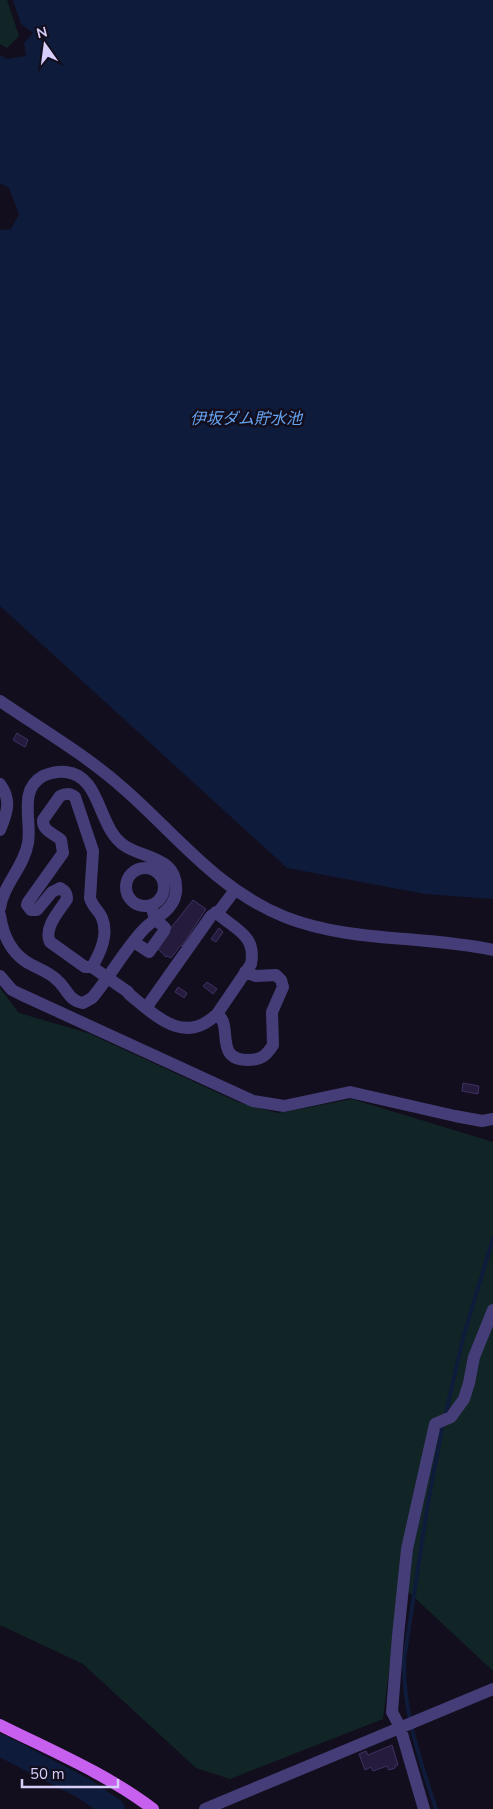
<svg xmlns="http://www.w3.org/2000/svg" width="493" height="1809" viewBox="0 0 493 1809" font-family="'Nunito Sans','Noto Sans JP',sans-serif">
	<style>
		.green { fill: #112526 }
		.water { fill: #0f1b3a }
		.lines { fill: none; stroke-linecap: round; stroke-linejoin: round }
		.stream { stroke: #0f1b3a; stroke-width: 4 }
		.river { stroke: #0f1b3a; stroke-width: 22 }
		.building { fill: #251b3c; stroke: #403065 }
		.minor { stroke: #453d77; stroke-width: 12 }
		.major { stroke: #c860ef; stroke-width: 12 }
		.minor-bridge { stroke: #453d77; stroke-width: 12 }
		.labels { text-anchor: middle; stroke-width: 5; stroke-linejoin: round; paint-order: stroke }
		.water-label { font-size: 16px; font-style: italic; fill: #66a3f0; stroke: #120e1d }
	</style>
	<rect width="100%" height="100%" fill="#120e1d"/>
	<path class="green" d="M0 0H7L19 36 7 48 0 44Z
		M0 988 19 1013 88 1033 238 1102 278 1113 352 1099 493 1142V1671L400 1584 383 1719 230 1779 196 1768 83 1664 0 1625Z"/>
	<path class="water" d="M13 0H493V899L425 894 287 868 0 606V230L11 229 19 214 9 188 0 183V55L7 59 26 56 24 43 33 33 21 24Z"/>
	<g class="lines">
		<path class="stream" d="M445 1417 463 1338 493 1238
			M436 1809C420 1760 403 1712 404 1660L428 1503 443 1424"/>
		<path class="river" d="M0 1745 83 1788 114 1809"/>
	</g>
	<path class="building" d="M17 733 28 740 25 747 13 740Z
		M193 900 206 909 182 946 181 945 171 958 167 956 166 957 158 949 166 934Z
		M219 928 223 932 216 942 211 939Z
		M207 982 217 989 213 994 203 986Z
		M178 987 187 993 184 998 175 992Z
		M463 1083 479 1086 478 1094 462 1091Z
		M392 1745 398 1765 395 1766V1768L389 1770 387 1766 373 1771 371 1767 365 1770 359 1754 366 1751 368 1755Z"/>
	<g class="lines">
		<path class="minor" d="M0 701C41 729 86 755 123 788 177 835 216 889 285 917 351 943 424 935 493 950
			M0 784C12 800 7 813 0 830
			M126 887a19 19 0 1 1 38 0a19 19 0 1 1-38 0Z
			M0 908C3 885 24 867 28 843 32 820 18 790 43 776 50 773 58 771 66 772 102 776 97 828 125 846 145 859 179 857 176 892 174 910 156 917 145 928 126 947 110 977 92 998L83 1003C69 1001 67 989 58 981 51 973 41 970 32 965 12 955 3 936 0 915
			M134 942 149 952 164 931 165 928 155 919 153 912
			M92 967C100 953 109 935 102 918 99 911 92 906 90 898L93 851 75 797C70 793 66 793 60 796L43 820C42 831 55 834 61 840L63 853 28 902 27 905 31 910H37L52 892 60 888C65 891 67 893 67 899 60 910 43 928 50 942L85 967H92L95 969
			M0 976 12 990 20 994 253 1101 284 1106 350 1092 455 1116 482 1121 493 1119
			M128 992 129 994C156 1016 184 1046 217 1014L251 964C257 934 233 929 216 912
			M146 1008 211 916 220 910 235 890
			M217 1014C234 1025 213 1060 248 1060 261 1060 266 1056 273 1045L272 1012 283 987 281 980 276 975 256 976 245 972
			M205 1809 493 1689
			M424 1809 400 1727 392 1712 398 1636 407 1549 435 1424 451 1417 464 1399 469 1383 474 1357 493 1310"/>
		<path class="major" d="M0 1725C52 1751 107 1774 153 1809"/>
		<path class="minor-bridge" d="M95 969 128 992"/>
	</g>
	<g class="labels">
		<g class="water-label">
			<text x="246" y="424">伊坂ダム貯水池</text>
		</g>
	</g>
	<g transform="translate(45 45) rotate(346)" stroke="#120e1d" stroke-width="4" paint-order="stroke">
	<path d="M0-4L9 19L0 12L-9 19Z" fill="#d7cefa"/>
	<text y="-8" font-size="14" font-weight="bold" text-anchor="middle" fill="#d7cefa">N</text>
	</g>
	<path d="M22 1779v8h96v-8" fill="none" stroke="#d7cefa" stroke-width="2.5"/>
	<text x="30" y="1779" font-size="15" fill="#d7cefa" stroke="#120e1d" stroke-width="4" paint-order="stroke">50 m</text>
</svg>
